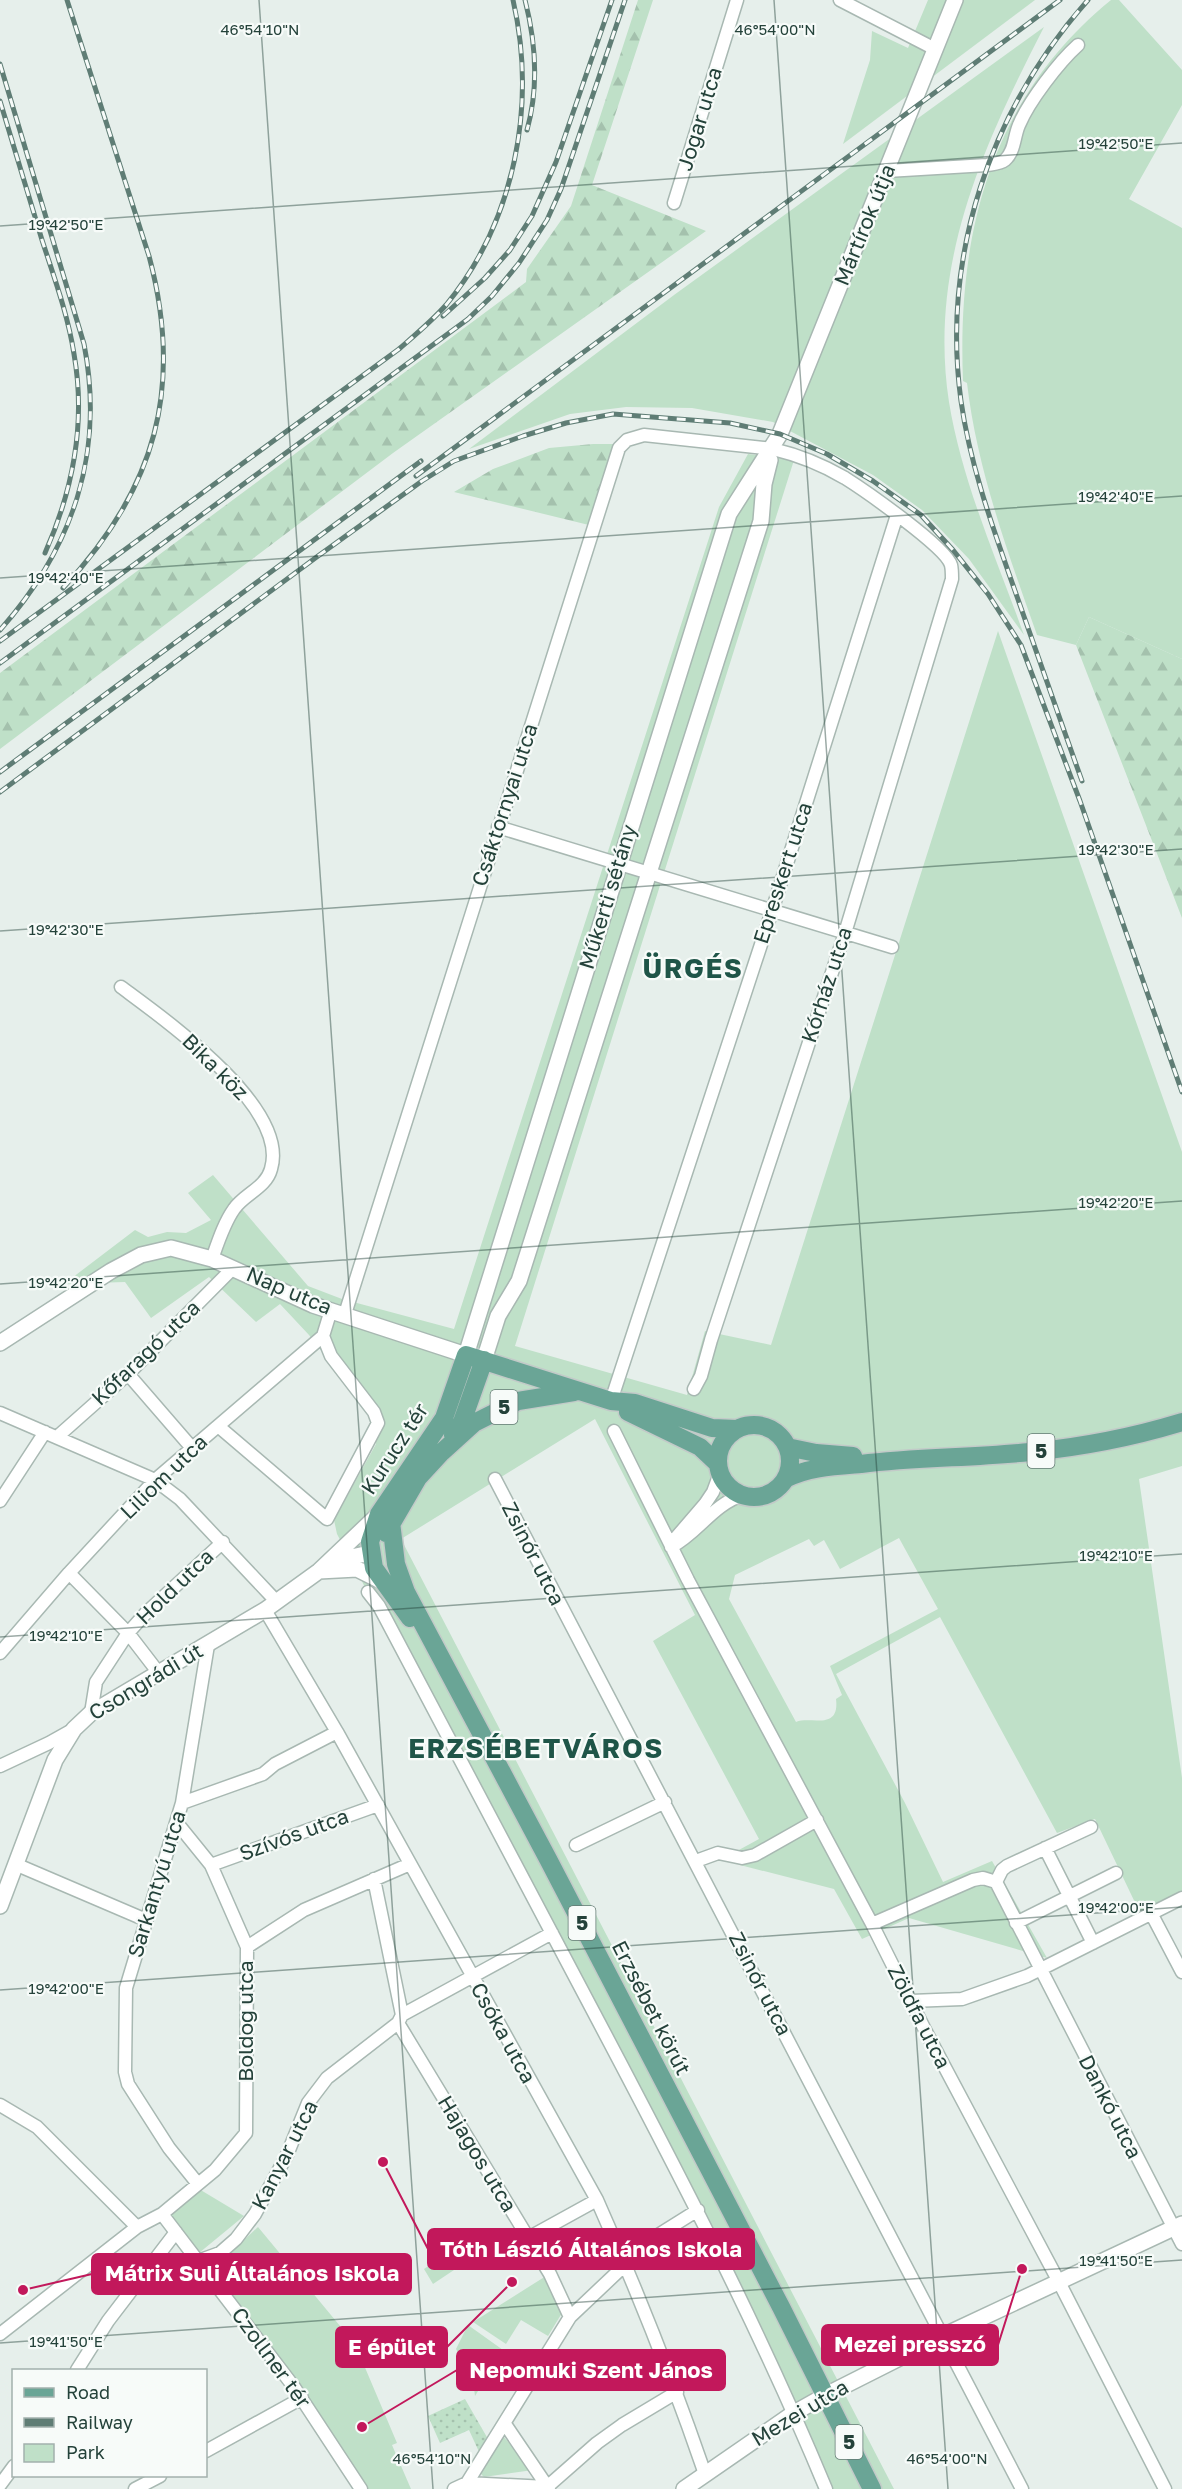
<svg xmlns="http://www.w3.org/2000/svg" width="1182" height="2489" viewBox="0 0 1182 2489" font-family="'Golos Text',sans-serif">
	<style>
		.green { fill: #bfe0c8; fill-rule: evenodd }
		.forest { fill: url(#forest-firs) }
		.garden { fill: url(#garden-dots) }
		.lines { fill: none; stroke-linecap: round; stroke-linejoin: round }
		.minor-casing { stroke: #a8b8b2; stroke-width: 15 }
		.tertiary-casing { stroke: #a8b8b2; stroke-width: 18 }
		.primary-casing { stroke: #c2cac8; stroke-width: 21 }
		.minor { stroke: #fff; stroke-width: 12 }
		.tertiary { stroke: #fff; stroke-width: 15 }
		.primary { stroke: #6aa596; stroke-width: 18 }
		.rail-casing { stroke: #5f7d75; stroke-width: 5 }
		.rail { stroke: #f7fbf9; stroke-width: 3; stroke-dasharray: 9; stroke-linecap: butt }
		.ticks { fill: none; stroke: #24423a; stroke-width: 1.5; stroke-opacity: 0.45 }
		.labels { text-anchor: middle; stroke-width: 4.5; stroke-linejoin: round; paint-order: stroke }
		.shield { fill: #f7fbf9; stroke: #637a73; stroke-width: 1.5 }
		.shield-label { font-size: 20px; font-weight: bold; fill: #24423a }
		.street-label { font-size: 21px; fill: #24423a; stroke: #f7fbf9 }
		.district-label { font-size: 27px; font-weight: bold; letter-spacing: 1.5px; fill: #1f5548; stroke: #f7fbf9 }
		.ticks-label { font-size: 15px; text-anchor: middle; fill: #24423a; stroke: #f7fbf9; stroke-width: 4.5; stroke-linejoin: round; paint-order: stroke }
		.leader { fill: none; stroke: #c2185b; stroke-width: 2 }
		.callout-dot { fill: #c2185b; stroke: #f7fbf9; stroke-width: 2 }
		.callout { fill: #c2185b; stroke: #c2185b; stroke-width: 2 }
		.callout-label { font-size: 22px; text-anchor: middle; font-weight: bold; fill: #fff }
	</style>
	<defs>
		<pattern id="forest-firs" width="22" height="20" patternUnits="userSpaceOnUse" patternTransform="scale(1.5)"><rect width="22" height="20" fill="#bfe0c8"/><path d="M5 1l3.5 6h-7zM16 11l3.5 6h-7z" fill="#a4c1ad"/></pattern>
		<pattern id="garden-dots" width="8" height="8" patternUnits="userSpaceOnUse" patternTransform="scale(1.5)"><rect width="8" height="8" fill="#bfe0c8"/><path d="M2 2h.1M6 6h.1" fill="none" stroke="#a4c1ad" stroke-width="1.8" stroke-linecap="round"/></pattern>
	</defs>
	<rect width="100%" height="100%" fill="#e6efeb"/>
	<path class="green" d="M928 0H1035L843 144 870 60 872 31 908 48Z
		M1111 0H1119L1182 70V105L1129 199 1182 228V659L1089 617 1076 645 1037 635C1008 553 977 469 967 383L963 381C957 232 991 98 1111 0Z
		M1044 27C983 146 928 265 949 402 962 482 997 560 1024 635L969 559 922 510 873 475 773 422 692 408 626 407 570 414 469 449 674 295Z
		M748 454 794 460 515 1346 687 1395 705 1331 771 1345 998 631 1182 1152V1466L1139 1479 1182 1778V1891L1141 1915 1095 1819 1057 1833 940 1617 836 1674 905 1803 943 1882 992 1861 1047 1958 909 1918 862 1939 834 1889 740 1865 737 1851 759 1839 653 1641 695 1615 595 1419 401 1539 894 2489H818L784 2405 711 2245 337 1534 334 1520 376 1444V1421L309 1335 280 1304 256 1322 209 1277 151 1318 125 1282 64 1284 135 1230 148 1237 167 1232 186 1233 211 1220 188 1193 213 1175 308 1286 342 1299 454 1329 719 507ZM899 1538 938 1609 830 1666 842 1695 836 1699C840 1731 810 1716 796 1722L729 1599 735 1575 809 1539 814 1546 824 1540 840 1569Z
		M199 2189 244 2216 199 2253 170 2215Z
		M258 2227 355 2344 397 2443 392 2445 411 2489H365L211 2271Z
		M450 2251 460 2266 433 2284 424 2269Z
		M546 2276 562 2313 548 2336 521 2320 506 2344 473 2322Z
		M468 2325 503 2350 475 2396 473 2380 456 2349Z
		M503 2436 533 2470 484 2477 479 2472Z"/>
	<path class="forest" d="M638 0H653L592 185 706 231 393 453 0 749V673L526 282 527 269 571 206Z
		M593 444H623L593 526 454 492 493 469 549 448Z
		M1089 617 1182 659V918L1076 645Z"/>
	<path class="garden" d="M465 2399 488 2439 480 2454 469 2430 440 2443 428 2416Z"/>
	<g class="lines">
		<defs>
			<path id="minor" d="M840 0 935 49
				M887 171 987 165C993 164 1000 164 1005 160 1015 151 1014 136 1019 125 1029 101 1059 62 1078 45
				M674 203 737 0
				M498 827 892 947
				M121 987C164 1019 290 1107 271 1169 266 1188 244 1194 234 1209 224 1223 218 1242 212 1259
				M345 1314 619 448 627 440 644 435 773 449C798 455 823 465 845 478 864 490 946 547 951 565 952 569 952 575 952 579L845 933 711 1340 701 1376 694 1389
				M128 1374 192 1448
				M611 1401 772 911 897 515
				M0 1413 155 1480 180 1499 276 1601
				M218 1426 327 1519 378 1423 374 1412 331 1356 323 1336
				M614 1431 688 1580 872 1924 925 2030 1059 2282 1165 2489
				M57 1437 128 1374 233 1268
				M495 1479 1022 2489
				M0 1501 45 1432
				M674 1540 705 1504 713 1492 720 1473
				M671 1547C698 1533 713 1504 743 1495
				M69 1573 128 1633 158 1672
				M368 1592 379 1606C451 1740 522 1875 593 2011 676 2168 758 2325 826 2489
				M265 1610 337 1732 597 2200C637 2290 673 2381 705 2474
				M0 1653 69 1573 155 1480 323 1336 331 1310
				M91 1713 96 1682 128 1633 145 1614 223 1542
				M0 1766 49 1743 74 1729
				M182 1803 263 1774 275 1764 337 1732
				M576 1845 665 1802
				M1045 1848 1093 1943
				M696 1861 718 1853 742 1858 755 1855 817 1820
				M15 1864 146 1920
				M211 1865 378 1805
				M374 1879 402 2015
				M996 1882 1002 1870 1007 1866 1091 1827
				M1151 1913 1182 1972
				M1016 1923 1116 1873
				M872 1924 973 1880 983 1878 996 1882 1182 2244
				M247 1947 304 1910 410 1864
				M911 2001 962 1999 1027 1976 1182 1898
				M398 2023 550 2274 570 2317
				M0 2105 37 2127 137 2227
				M198 2184 169 2148 128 2084 125 2072 126 1988 182 1803 208 1645
				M162 2214 294 2387 361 2489
				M528 2238 597 2200
				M623 2257 698 2210
				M198 2261 220 2253 236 2239 255 2214 287 2155 308 2103 327 2078 398 2023 402 2015 552 1933
				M0 2334 137 2227 162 2214 215 2170 246 2133 247 1947 211 1865 177 1823
				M77 2370 108 2321 176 2232
				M505 2424 549 2489
				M206 2451 302 2398
				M467 2483 570 2317 626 2264
				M0 2485 14 2466
				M547 2487 597 2443 622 2425 677 2392
				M135 2489 160 2476
				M454 2489 467 2483 547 2487"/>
			<path id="tertiary" d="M0 1343 111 1271 141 1255 171 1248 212 1259 313 1305 466 1355 729 514 780 434 955 0
				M484 1360 498 1316 519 1281 761 521 764 484 770 460
				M330 1566 351 1557 370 1553
				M319 1571 357 1569 381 1581
				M0 1906 55 1760 74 1729 91 1713 265 1610 319 1571 379 1514
				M684 2489 794 2413 826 2395 943 2336 1182 2224"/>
			<path id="primary" d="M628 1412 700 1447 718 1464
				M718 1461a36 36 0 1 1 72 0a36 36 0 1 1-72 0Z
				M453 1435 462 1422 484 1360
				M787 1447 816 1453 853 1456
				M785 1479C808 1467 835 1466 861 1464 917 1457 973 1458 1030 1452 1081 1447 1133 1437 1182 1422
				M391 1522 396 1564 406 1592 548 1859 781 2307 872 2489
				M386 1533 418 1478 442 1452 474 1423 518 1401 574 1392
				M410 1618 374 1568 370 1542 379 1514 444 1418 466 1355 611 1401 635 1403 712 1428 737 1429"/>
		</defs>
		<use href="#minor" class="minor-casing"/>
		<use href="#tertiary" class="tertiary-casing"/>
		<use href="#primary" class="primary-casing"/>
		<use href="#minor" class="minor"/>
		<use href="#tertiary" class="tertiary"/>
		<use href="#primary" class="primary"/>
		<defs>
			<path id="rail" d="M525 0C536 43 539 87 527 130
				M0 64 84 344C105 452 73 548 0 630
				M0 101C14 147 28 194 42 240 54 277 68 315 74 354 86 422 73 490 45 553
				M443 316 485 278 510 250 532 216 556 162 612 0
				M416 476 1060 0
				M63 588C156 489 184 387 149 256L67 0
				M0 641 399 349C415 335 432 321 446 305 515 221 537 105 513 0
				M0 663 468 319 492 296 519 263 547 220 561 189 625 0
				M0 772 421 461
				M1082 781C1059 717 1037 653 1014 588 993 528 970 465 961 401 941 255 991 109 1088 0
				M0 792 318 556 422 481 454 461 523 436 566 423 613 414 730 423 780 434 827 454 873 481 921 515 953 550 988 594 1021 645 1080 801 1182 1092"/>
		</defs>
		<use href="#rail" class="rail-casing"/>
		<use href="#rail" class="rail"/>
	</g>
	<path class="ticks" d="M259 0 433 2489M774 0 948 2489M0 226 1182 143M0 578 1182 496M0 931 1182 849M0 1284 1182 1201M0 1637 1182 1554M0 1990 1182 1907M0 2343 1182 2260"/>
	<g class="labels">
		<g class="shield">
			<rect x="490.5" y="1390" width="27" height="34" rx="4.5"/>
			<rect x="1027.5" y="1434" width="27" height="34" rx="4.5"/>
			<rect x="568.5" y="1906" width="27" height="34" rx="4.5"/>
			<rect x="835.5" y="2425" width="27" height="34" rx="4.5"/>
		</g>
		<g class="shield-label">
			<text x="504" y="1414">5</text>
			<text x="1041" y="1458">5</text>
			<text x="582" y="1930">5</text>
			<text x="849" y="2449">5</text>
		</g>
		<g class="street-label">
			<text transform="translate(700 119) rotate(-73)" y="7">Jogar utca</text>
			<text transform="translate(865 225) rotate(-68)" y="7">Mártírok útja</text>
			<text transform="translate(505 805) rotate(-72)" y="7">Csáktornyai utca</text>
			<text transform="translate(783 873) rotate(-72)" y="7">Epreskert utca</text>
			<text transform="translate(608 897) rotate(-73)" y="7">Műkerti sétány</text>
			<text transform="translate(827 985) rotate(-72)" y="7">Kórház utca</text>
			<text transform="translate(215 1067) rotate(45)" y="7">Bika köz</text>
			<text transform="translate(289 1291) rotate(23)" y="7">Nap utca</text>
			<text transform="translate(146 1353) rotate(-44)" y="7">Kőfaragó utca</text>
			<text transform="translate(395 1449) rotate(-57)" y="7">Kurucz tér</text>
			<text transform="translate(164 1477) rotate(-44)" y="7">Liliom utca</text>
			<text transform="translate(533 1554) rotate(63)" y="7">Zsinór utca</text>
			<text transform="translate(175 1587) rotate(-44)" y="7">Hold utca</text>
			<text transform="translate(146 1682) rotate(-31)" y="7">Csongrádi út</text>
			<text transform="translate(294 1835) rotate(-20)" y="7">Szívós utca</text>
			<text transform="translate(157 1884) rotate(-73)" y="7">Sarkantyú utca</text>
			<text transform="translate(760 1984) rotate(63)" y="7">Zsinór utca</text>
			<text transform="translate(651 2008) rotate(63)" y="7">Erzsébet körút</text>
			<text transform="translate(919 2017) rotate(63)" y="7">Zöldfa utca</text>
			<text transform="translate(246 2021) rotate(-90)" y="7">Boldog utca</text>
			<text transform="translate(503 2033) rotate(61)" y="7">Csóka utca</text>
			<text transform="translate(1110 2107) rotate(63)" y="7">Dankó utca</text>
			<text transform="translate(477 2154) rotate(59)" y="7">Hajagos utca</text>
			<text transform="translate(285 2155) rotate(-63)" y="7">Kanyar utca</text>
			<text transform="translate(271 2358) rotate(54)" y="7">Czollner tér</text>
			<text transform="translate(800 2413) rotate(-31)" y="7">Mezei utca</text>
		</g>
		<g class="district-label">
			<text x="693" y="978">ÜRGÉS</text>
			<text x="536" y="1758">ERZSÉBETVÁROS</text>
		</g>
	</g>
	<g class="ticks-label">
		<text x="260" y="35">46°54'10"N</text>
		<text x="775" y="35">46°54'00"N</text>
		<text x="1116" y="149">19°42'50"E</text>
		<text x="66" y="230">19°42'50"E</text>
		<text x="1116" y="502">19°42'40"E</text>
		<text x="66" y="583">19°42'40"E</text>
		<text x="1116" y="855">19°42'30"E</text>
		<text x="66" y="935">19°42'30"E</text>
		<text x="1116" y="1208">19°42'20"E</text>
		<text x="66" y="1288">19°42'20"E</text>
		<text x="1116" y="1561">19°42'10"E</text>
		<text x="66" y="1641">19°42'10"E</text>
		<text x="1116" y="1913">19°42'00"E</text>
		<text x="66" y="1994">19°42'00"E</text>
		<text x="1116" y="2266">19°41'50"E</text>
		<text x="66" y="2347">19°41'50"E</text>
		<text x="432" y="2464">46°54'10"N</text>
		<text x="947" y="2464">46°54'00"N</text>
	</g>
	<path class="leader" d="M383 2162L428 2249M23 2290L92 2274M1022 2269L998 2345M512 2282L447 2347M362 2427L457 2370"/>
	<g class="callout-dot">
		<circle cx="383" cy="2162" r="6"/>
		<circle cx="23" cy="2290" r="6"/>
		<circle cx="1022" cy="2269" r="6"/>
		<circle cx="512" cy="2282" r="6"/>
		<circle cx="362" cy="2427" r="6"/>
	</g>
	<g class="callout">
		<rect x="428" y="2229" width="326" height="40" rx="6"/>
		<rect x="92" y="2254" width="319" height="40" rx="6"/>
		<rect x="822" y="2325" width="176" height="40" rx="6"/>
		<rect x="336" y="2327" width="111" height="40" rx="6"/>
		<rect x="457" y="2350" width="268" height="40" rx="6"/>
	</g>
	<g class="callout-label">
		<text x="591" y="2257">Tóth László Általános Iskola</text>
		<text x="252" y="2281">Mátrix Suli Általános Iskola</text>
		<text x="910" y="2352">Mezei presszó</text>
		<text x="392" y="2355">E épület</text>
		<text x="591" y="2378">Nepomuki Szent János</text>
	</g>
	<rect x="12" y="2369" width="195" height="108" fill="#f7fbf9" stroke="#a3b1ad" stroke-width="1.5"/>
	<rect x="24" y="2388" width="30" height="9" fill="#6aa596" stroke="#a3b1ad" stroke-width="1.5"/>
	<text x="66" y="2399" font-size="18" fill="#24423a">Road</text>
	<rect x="24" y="2418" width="30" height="9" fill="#5f7d75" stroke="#a3b1ad" stroke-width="1.5"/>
	<text x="66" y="2429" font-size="18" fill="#24423a">Railway</text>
	<rect x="24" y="2444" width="30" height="18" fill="#bfe0c8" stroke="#a3b1ad" stroke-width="1.5"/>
	<text x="66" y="2459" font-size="18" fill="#24423a">Park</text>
</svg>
